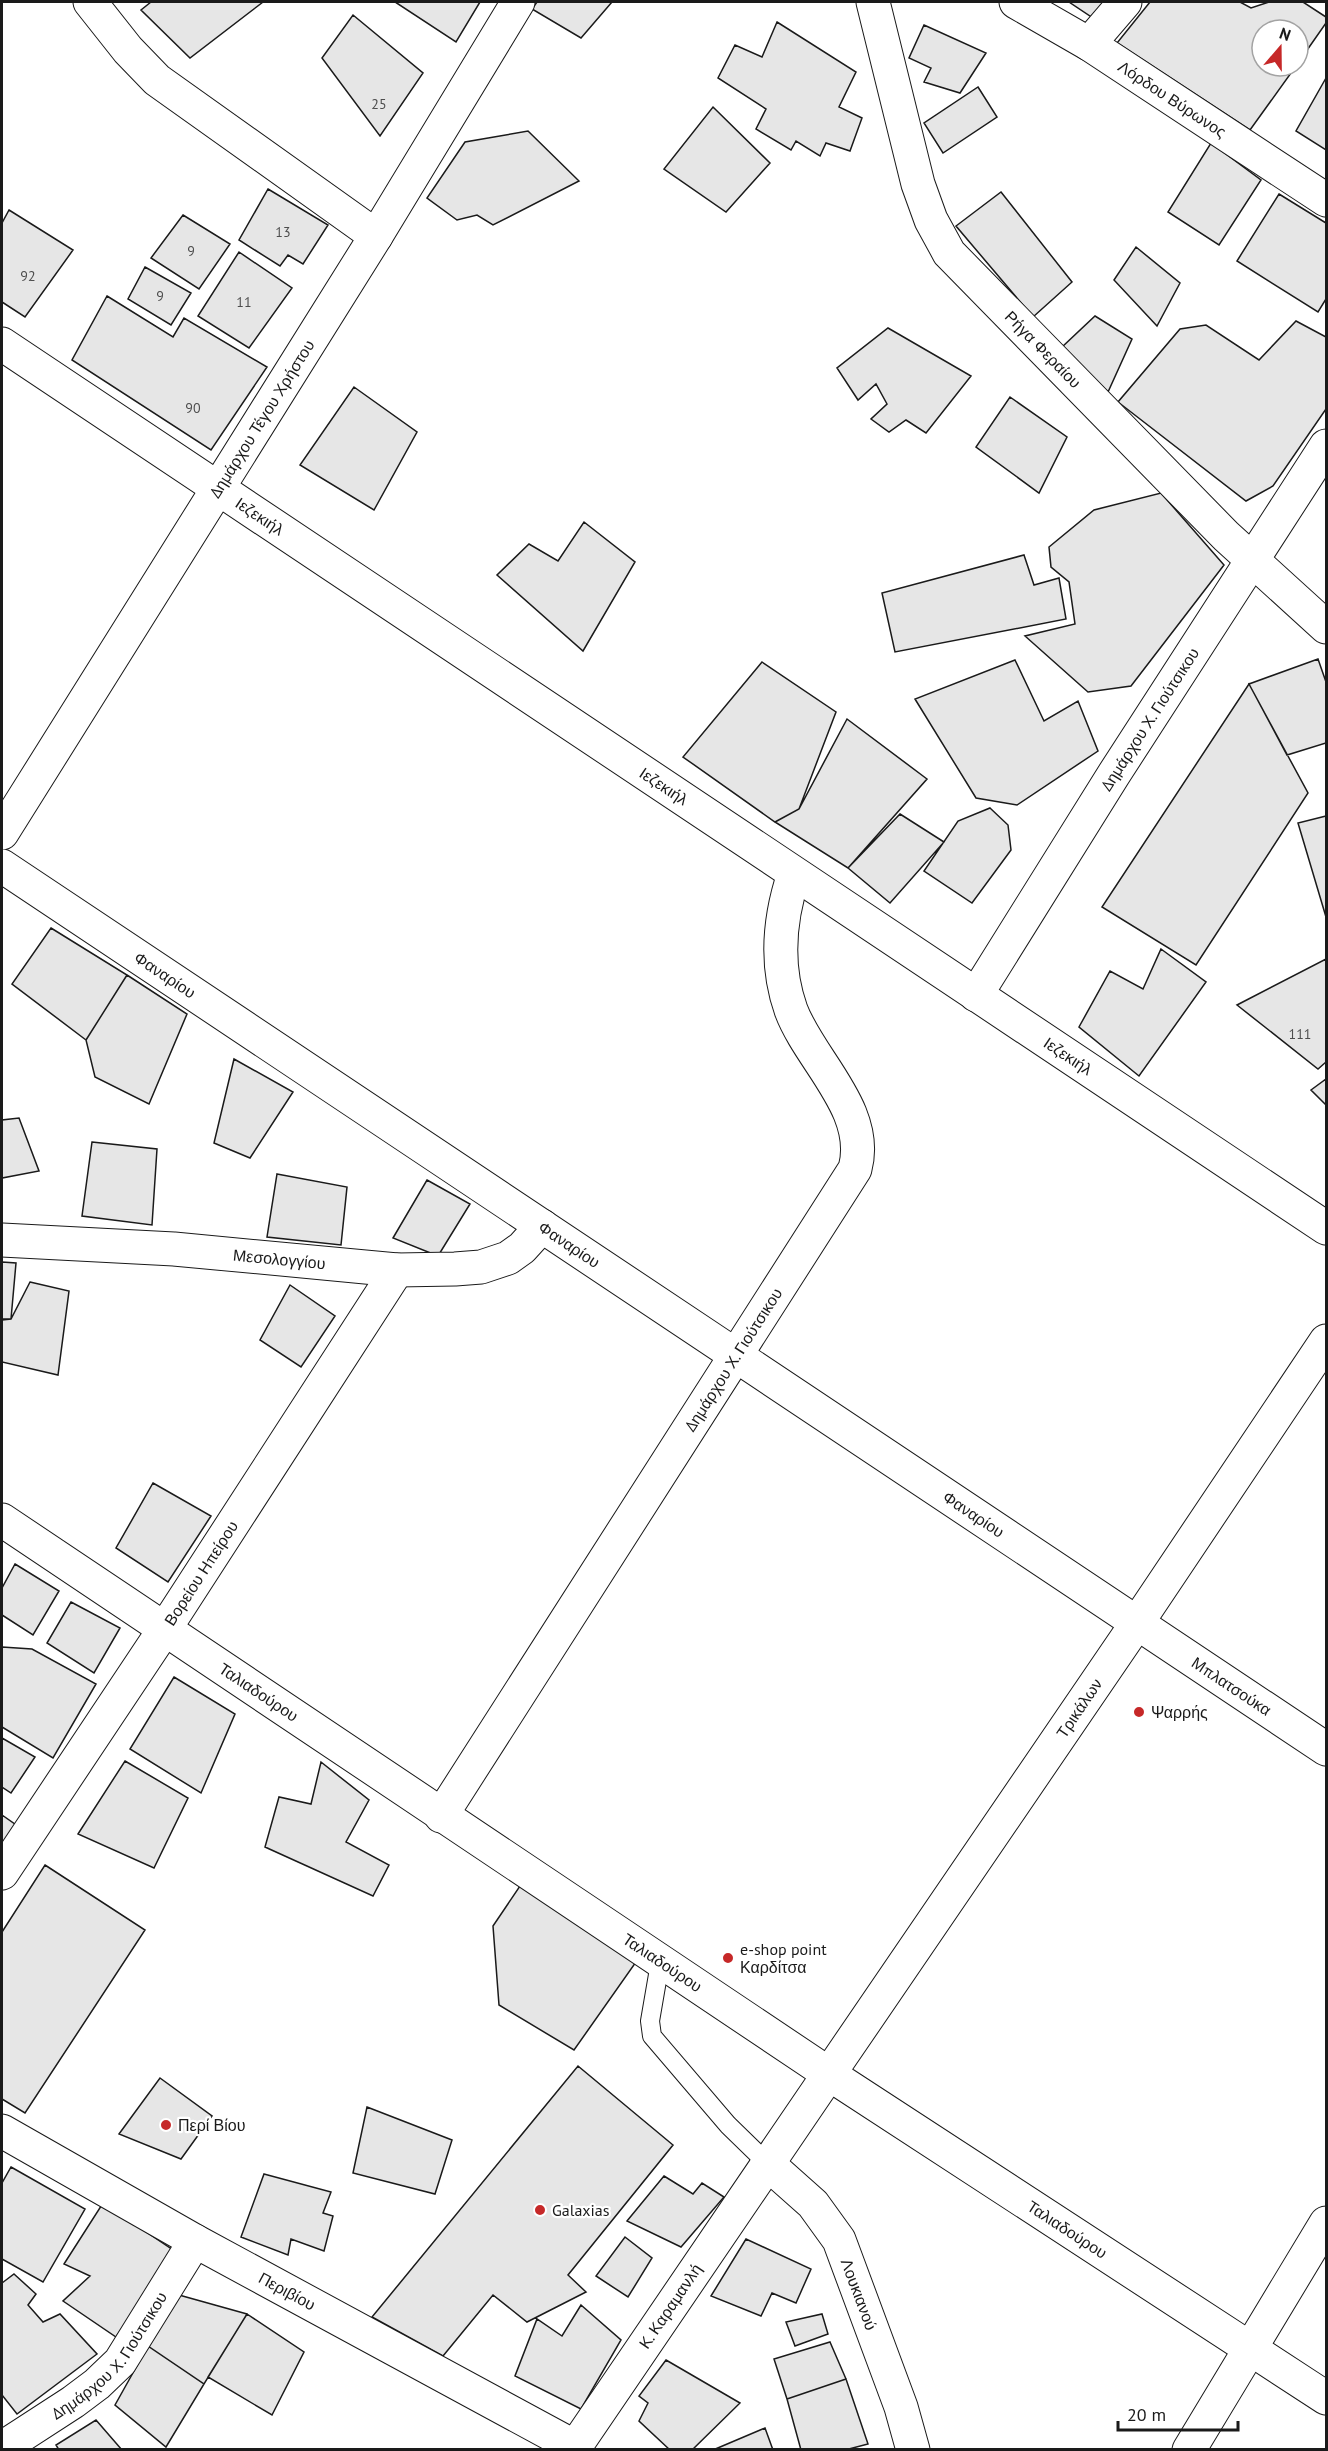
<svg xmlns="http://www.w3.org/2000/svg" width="1328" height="2451" viewBox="0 0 1328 2451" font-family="'PT Sans',sans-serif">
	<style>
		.building { fill: #e6e6e6; stroke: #1a1a1a; stroke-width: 1.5 }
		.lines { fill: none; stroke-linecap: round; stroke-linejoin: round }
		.lane-casing { stroke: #1a1a1a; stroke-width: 20 }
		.street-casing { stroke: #1a1a1a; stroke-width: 35 }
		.secondary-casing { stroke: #1a1a1a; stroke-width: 35 }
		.lane { stroke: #fff; stroke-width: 18 }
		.street { stroke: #fff; stroke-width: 33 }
		.secondary { stroke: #fff; stroke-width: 33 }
		.poi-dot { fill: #c62828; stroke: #fff; stroke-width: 2 }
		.labels { text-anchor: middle; stroke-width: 4.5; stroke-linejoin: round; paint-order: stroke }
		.number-label { font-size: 14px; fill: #4d4d4d }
		.street-label { font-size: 16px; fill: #1a1a1a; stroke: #fff }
		.poi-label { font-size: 16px; fill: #1a1a1a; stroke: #fff; text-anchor: start }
	</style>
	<rect width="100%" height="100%" fill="#fff"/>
	<path class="building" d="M151 2H263L190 58 141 10Z
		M395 2H480L456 42Z
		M537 2H612L581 38 532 9Z
		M1069 2H1114L1099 22Z
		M1150 2H1240L1251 8 1269 2H1303L1326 17V23L1298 63V30H1262V66H1296L1250 130 1117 43Z
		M353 15 423 73 380 136 322 58Z
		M777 22 856 72 839 107 862 118 850 151 826 143 820 156 796 141 791 150 756 129 766 109 718 78 735 45 762 57Z
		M924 25 986 53 960 93 924 82 931 68 909 58Z
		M1326 78V150L1296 131Z
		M978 87 997 117 943 153 924 123Z
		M713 107 770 163 726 212 664 169Z
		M528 131 579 181 493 225 477 215 457 220 427 198 465 142Z
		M1211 143 1261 180 1219 245 1168 212Z
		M268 189 328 225 303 264 288 255 280 266 239 240Z
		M1001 192 1072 282 1033 317 956 226Z
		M1279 194 1326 223V299L1318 312 1237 261Z
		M9 210 73 250 25 317 2 302V223Z
		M183 215 230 244 199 289 151 258Z
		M1136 247 1180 283 1157 326 1114 280Z
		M239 252 292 288 249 348 198 316Z
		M145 267 191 293 171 325 128 299Z
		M107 296 173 337 184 318 267 367 211 450 72 360Z
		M1095 316 1132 339 1108 392 1061 348Z
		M1296 321 1326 337V409L1273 486 1246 501 1118 402 1180 329 1206 325 1259 360Z
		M888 328 971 376 926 433 906 420 889 432 871 419 887 404 876 384 858 400 837 368Z
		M354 387 417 432 374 510 300 465Z
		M1010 397 1067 437 1039 493 976 447Z
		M1161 493 1224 565 1131 686 1088 692 1025 636 1075 624 1069 582 1051 567 1049 547 1094 510Z
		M584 522 635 562 583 651 497 575 529 544 558 561Z
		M1024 555 1034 585 1059 578 1066 619 895 652 882 593Z
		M1318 659 1326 682V743L1287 755 1249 684Z
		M1015 660 1044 721 1078 701 1098 751 1017 805 976 798 915 699Z
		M762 662 836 712 799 809 775 822 683 757Z
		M1249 684 1308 793 1196 965 1102 907Z
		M847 719 927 779 848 868 775 822 799 809Z
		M990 808 1008 825 1011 850 972 903 924 871 958 821Z
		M900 814 944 842 890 903 848 868Z
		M1326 816V917L1298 823Z
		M51 928 127 975 86 1040 12 984Z
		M1161 949 1206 982 1139 1076 1079 1027 1110 971 1143 989Z
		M1326 959V1062L1318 1069 1237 1005Z
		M127 975 187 1014 149 1104 95 1077 86 1040Z
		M234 1059 293 1092 250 1158 214 1143Z
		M1326 1079V1105L1311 1090Z
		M19 1118 39 1171 2 1178V1120Z
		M92 1142 157 1149 152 1225 82 1216Z
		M277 1174 347 1187 341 1245 267 1237Z
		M427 1180 470 1204 438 1256 393 1238Z
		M2 1262 16 1263 11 1319H2Z
		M30 1282 69 1291 58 1375 2 1362V1320L11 1319Z
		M290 1285 335 1316 301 1367 260 1340Z
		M153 1483 211 1516 168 1582 116 1548Z
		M15 1564 59 1591 33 1635 2 1615V1588Z
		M71 1602 120 1628 94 1673 47 1643Z
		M2 1647 32 1649 96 1684 53 1758 2 1727Z
		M174 1677 235 1714 201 1793 130 1749Z
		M2 1738 35 1757 11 1793 2 1787Z
		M125 1761 188 1798 154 1868 78 1834Z
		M321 1762 369 1800 346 1842 389 1865 373 1896 265 1847 279 1797 311 1804Z
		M2 1815 19 1827 2 1848Z
		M45 1865 145 1930 25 2113 2 2099V1932Z
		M522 1883 636 1962 574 2050 499 2005 493 1926Z
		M578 2066 673 2145 568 2275 586 2292 527 2322 493 2295 443 2356 372 2317Z
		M160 2078 212 2116 181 2159 119 2134Z
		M367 2107 452 2140 435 2194 353 2173Z
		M11 2167 85 2209 43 2282 2 2259V2183Z
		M264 2174 331 2192 323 2213 333 2216 324 2251 291 2239 288 2255 241 2237Z
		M664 2176 693 2194 702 2183 724 2197 681 2247 627 2221Z
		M103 2203 176 2252 116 2337 63 2301 90 2276 64 2264Z
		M625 2237 652 2258 628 2297 596 2276Z
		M746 2239 811 2269 796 2303 772 2293 761 2316 711 2296Z
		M14 2274 36 2294 28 2305 43 2322 60 2314 97 2354 17 2414 2 2395V2283Z
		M179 2295 247 2314 204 2384 148 2346Z
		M581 2305 621 2340 581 2409 515 2376 537 2319 562 2336Z
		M247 2314 304 2352 272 2415 208 2377Z
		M822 2314 828 2334 795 2346 786 2322Z
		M830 2342 846 2379 787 2399 774 2359Z
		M148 2346 204 2384 166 2447 115 2405Z
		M666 2360 740 2403 692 2450H670L639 2421 648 2403 639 2396Z
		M846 2379 868 2444 845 2450H801L787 2399Z
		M96 2420 122 2450H59L56 2445Z
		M765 2428 773 2450H713Z"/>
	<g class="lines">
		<defs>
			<path id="lane" d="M660 1963 650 2021 652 2036 728 2125 767 2163"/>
			<g id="street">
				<path d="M90 2 128 50 157 80 376 236"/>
				<path id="s1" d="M873 2 918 184 931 220 949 253 1226 536 1326 627"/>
				<path id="s2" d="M1016 2 1089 44 1326 200"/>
				<path d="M1089 44 1125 2"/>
				<path id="s3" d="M2 344 1326 1228"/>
				<path id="s4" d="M2 833 376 236 518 2"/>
				<path id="s5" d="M976 995 1114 774 1326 446"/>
				<path id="s6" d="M2 1240 174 1249 397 1270 455 1269 481 1267 508 1258 522 1248 542 1226"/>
				<path id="s7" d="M2 1520 829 2074 573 2450"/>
				<path id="s8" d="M441 1816 855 1169C871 1110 810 1061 791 1010 775 965 779 919 794 874"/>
				<path id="s9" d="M2 1873 164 1630 397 1270"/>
				<path id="s10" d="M2 2131 195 2241 575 2447"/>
				<path id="s11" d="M767 2163 813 2204 839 2240 901 2407 913 2450"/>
				<path id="s12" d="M2 2448 73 2402 97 2384 120 2362 195 2241"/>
				<path d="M1189 2450 1326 2223"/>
			</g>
			<g id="secondary">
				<path id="s13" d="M2 866 1326 1749"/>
				<path id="s14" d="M1326 1341 1137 1623 829 2074 1326 2398"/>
			</g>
		</defs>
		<use href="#lane" class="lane-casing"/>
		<use href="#street" class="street-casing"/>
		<use href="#secondary" class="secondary-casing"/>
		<use href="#lane" class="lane"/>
		<use href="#street" class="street"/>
		<use href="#secondary" class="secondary"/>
	</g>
	<g class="poi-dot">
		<circle cx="1139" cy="1712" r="6"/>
		<circle cx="728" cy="1958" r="6"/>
		<circle cx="166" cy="2125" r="6"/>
		<circle cx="540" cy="2210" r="6"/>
	</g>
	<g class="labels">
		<g class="number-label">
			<text x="379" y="109">25</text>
			<text x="283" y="237">13</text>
			<text x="191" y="256">9</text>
			<text x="28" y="281">92</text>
			<text x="160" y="301">9</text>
			<text x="244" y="307">11</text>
			<text x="193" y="413">90</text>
			<text x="1300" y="1039">111</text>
		</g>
		<g class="street-label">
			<text dy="6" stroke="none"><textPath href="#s2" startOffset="184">Λόρδου Βύρωνος</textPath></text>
			<text dy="6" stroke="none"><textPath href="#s1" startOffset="398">Ρήγα Φεραίου</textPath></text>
			<text dy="6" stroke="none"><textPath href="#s4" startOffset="489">Δημάρχου Τέγου Χρήστου</textPath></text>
			<text dy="6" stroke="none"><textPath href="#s3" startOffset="310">Ιεζεκιήλ</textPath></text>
			<text dy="6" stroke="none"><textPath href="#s5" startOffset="326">Δημάρχου Χ. Γιούτσικου</textPath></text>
			<text dy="6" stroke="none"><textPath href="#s3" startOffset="796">Ιεζεκιήλ</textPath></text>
			<text dy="6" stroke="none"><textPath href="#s13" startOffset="196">Φαναρίου</textPath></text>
			<text dy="6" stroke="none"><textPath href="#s3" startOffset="1282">Ιεζεκιήλ</textPath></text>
			<text dy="6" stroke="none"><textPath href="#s13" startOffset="682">Φαναρίου</textPath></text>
			<text dy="6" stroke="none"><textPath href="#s6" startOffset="278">Μεσολογγίου</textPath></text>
			<text dy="6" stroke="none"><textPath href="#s8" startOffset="542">Δημάρχου Χ. Γιούτσικου</textPath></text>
			<text dy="6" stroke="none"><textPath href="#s13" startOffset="1168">Φαναρίου</textPath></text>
			<text dy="6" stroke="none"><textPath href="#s9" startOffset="360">Βορείου Ηπείρου</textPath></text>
			<text dy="6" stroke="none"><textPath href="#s13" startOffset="1478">Μπλατσούκα</textPath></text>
			<text dy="6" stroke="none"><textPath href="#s7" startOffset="309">Ταλιαδούρου</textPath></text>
			<text transform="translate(1079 1708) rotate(-56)" y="6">Τρικάλων</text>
			<text dy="6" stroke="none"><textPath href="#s7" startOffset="795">Ταλιαδούρου</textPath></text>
			<text dy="6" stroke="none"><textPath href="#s14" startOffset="1170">Ταλιαδούρου</textPath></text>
			<text dy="6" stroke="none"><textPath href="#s10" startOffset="327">Περιβίου</textPath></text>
			<text dy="6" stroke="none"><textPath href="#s11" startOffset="164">Λουκιανού</textPath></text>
			<text transform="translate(670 2306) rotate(-56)" y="6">Κ. Καραμανλή</text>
			<text dy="6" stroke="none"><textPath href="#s12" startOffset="144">Δημάρχου Χ. Γιούτσικου</textPath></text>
		</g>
		<g class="poi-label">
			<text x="1151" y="1718">Ψαρρής</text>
			<text x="740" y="1955">e-shop point<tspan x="740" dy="18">Καρδίτσα</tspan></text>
			<text x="178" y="2131">Περί Βίου</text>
			<text x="552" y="2216">Galaxias</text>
		</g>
	</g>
	<rect width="1328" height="2451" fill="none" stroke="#1a1a1a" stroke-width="6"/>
	<g transform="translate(1280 48) rotate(20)"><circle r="28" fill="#ffffff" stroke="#a3a3a3" stroke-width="1.5"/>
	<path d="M0-4.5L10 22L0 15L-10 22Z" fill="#c62828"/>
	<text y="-9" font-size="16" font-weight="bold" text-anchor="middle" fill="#1a1a1a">N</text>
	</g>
	<path d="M1118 2421v9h120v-9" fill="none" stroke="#1a1a1a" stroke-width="3"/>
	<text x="1127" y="2421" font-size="18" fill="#1a1a1a" stroke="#ffffff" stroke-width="4.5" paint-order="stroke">20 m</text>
</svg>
